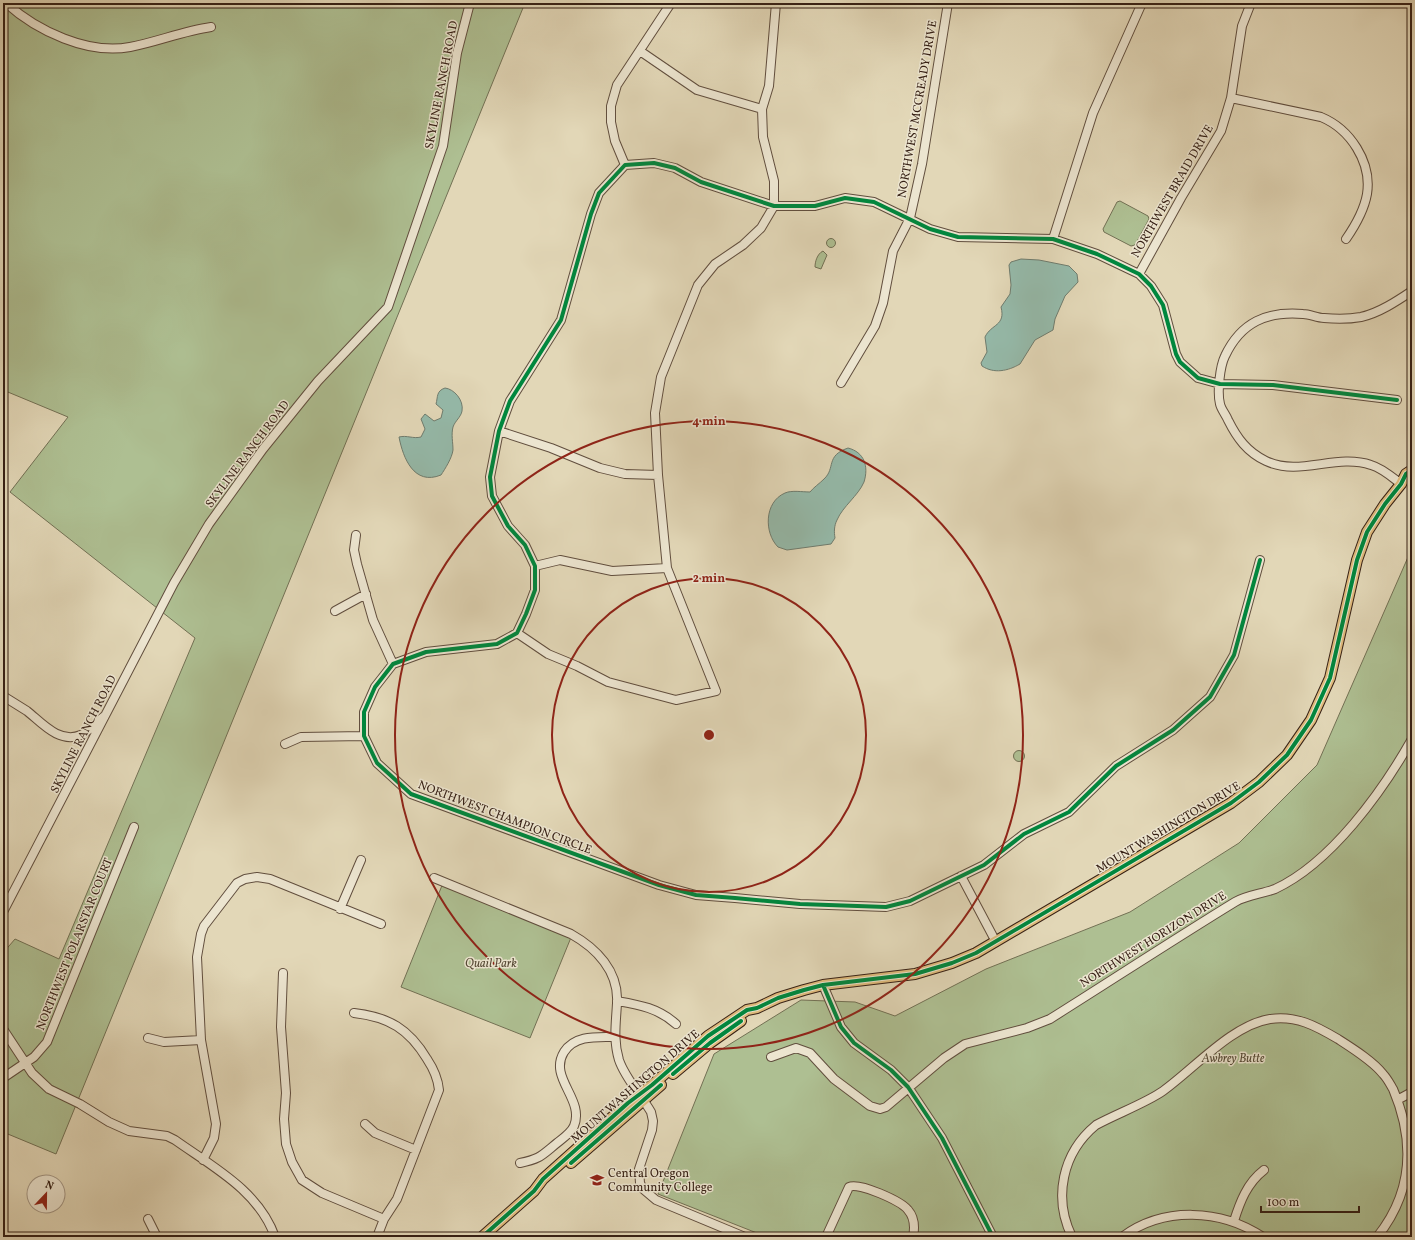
<svg xmlns="http://www.w3.org/2000/svg" width="1415" height="1240" viewBox="0 0 1415 1240" font-family="Vollkorn,serif">
	<style>
		.green { fill: #aebf92; stroke: #727054 }
		.water { fill: #95baaa; stroke: #6f7c6e }
		.lines { fill: none; stroke-linecap: round; stroke-linejoin: round }
		.minor-casing { stroke: #614e3e; stroke-width: 10 }
		.major-casing { stroke: #362015; stroke-width: 12 }
		.minor { stroke: #ece5d0; stroke-width: 8 }
		.major { stroke: #e1bc7c; stroke-width: 10 }
		.cycleway-casing { stroke: #ece5d0; stroke-width: 6 }
		.cycleway { stroke: #00873e; stroke-width: 4 }
		.ring { fill: none; stroke: #8f2418; stroke-width: 2 }
		.labels { text-anchor: middle; stroke-width: 3; stroke-linejoin: round; paint-order: stroke }
		.street-label { font-size: 12px; fill: #362015; stroke: #ece5d0 }
		.park-label { font-size: 12px; font-style: italic; fill: #544834; stroke: #ece5d0 }
		.poi-label { font-size: 12px; fill: #362015; stroke: #ece5d0; text-anchor: start }
		.centre { fill: #8f2418; stroke: #ece5d0; stroke-width: 2 }
		.ring-label { font-size: 12px; text-anchor: middle; font-weight: bold; fill: #8f2418; stroke: #ece5d0; stroke-width: 3; stroke-linejoin: round; paint-order: stroke }
	</style>
	<rect width="100%" height="100%" fill="#e2d7b7"/>
	<filter id="stains"><feTurbulence type="fractalNoise" baseFrequency=".005" numOctaves="4"/><feColorMatrix values="0 0 0 0 .2 0 0 0 0 .09 0 0 0 0 .02 0 0 0 .5 -.17"/></filter>
	<radialGradient id="worn" r=".72"><stop offset=".6" stop-color="#630" stop-opacity="0"/><stop offset="1" stop-color="#630" stop-opacity=".3"/></radialGradient>
	<path class="green" d="M3 3H525L56 1154 3 1132V953L15 939 59 959 195 638 10 492 68 417 3 390Z
		M1120 201 1148 216 1149 219 1135 245 1131 246 1104 232 1103 229 1117 202Z
		M826.5 243a4.5 4.5 0 1 1 9 0a4.5 4.5 0 1 1-9 0Z
		M823 251 827 255 821 269 815 267C815 262 817 254 823 251Z
		M1412 548V1237H767L658 1194 714 1054 801 1000 855 1002 895 1016 986 969 1130 912 1239 843 1317 765Z
		M1013.5 756a5.5 5.5 0 1 1 11 0a5.5 5.5 0 1 1-11 0Z
		M443 883 572 935 530 1038 401 987Z"/>
	<path class="water" d="M1021 259 1039 260 1069 266 1077 274 1078 282 1065 296 1055 319 1053 330 1035 340 1020 364C1008 371 994 374 982 366L981 363 987 352 985 337C991 324 1006 326 1001 307L1010 294 1011 285 1009 265 1011 262Z
		M445 388C454 389 464 400 462 411 461 417 455 421 453 427 451 435 453 442 453 450 452 458 445 469 441 475 414 486 403 458 399 437 407 435 413 439 421 437L425 429 421 419 425 414 434 421 441 418 443 410 436 404C438 397 436 391 445 388Z
		M848 448C864 452 869 466 864 482 858 496 843 506 837 520 834 526 834 532 835 538L831 544 787 550 778 547C764 533 764 502 785 493 792 490 802 492 810 492 814 487 819 484 824 479 836 468 825 456 848 448Z"/>
	<g class="lines">
		<defs>
			<path id="minor" d="M6 3C37 31 88 55 130 47 157 42 183 31 211 27
				M640 51 697 90 762 109
				M1231 98 1321 117C1350 129 1372 162 1367 194 1364 211 1355 226 1346 239
				M625 165 615 141 611 122V106L617 85 671 3
				M1053 239 1093 113 1142 3
				M1139 274 1181 198 1221 131 1231 98 1242 26 1251 3
				M841 383 875 326 883 303 893 251 910 218 922 164 948 3
				M499 431 551 448 600 468 625 474 658 475
				M1401 484C1392 477 1382 468 1371 465 1336 453 1300 477 1266 461 1247 452 1237 438 1228 420 1226 415 1221 409 1220 404 1217 392 1220 366 1225 356 1241 322 1267 311 1303 314 1310 314 1317 318 1324 318 1335 319 1350 319 1361 317 1379 313 1397 301 1412 291
				M356 535 354 550 357 564 373 620 393 664
				M1260 560 1234 655 1210 697 1173 730 1116 766 1069 812 1024 834 984 865 910 901 886 907 800 904 735 898 696 895 659 885 411 794 377 763 364 736V712L375 687 393 664 426 652 497 644 517 633 526 614 535 590V566L525 545 508 526 492 496 490 477 499 431 510 401 561 320 591 214 599 193 625 165 654 163 675 168 701 182 774 206H815L845 198 874 202 930 229 958 237 1053 239 1097 254 1139 274 1151 286 1163 305 1176 354 1180 362 1198 378 1220 384 1273 385 1397 400
				M535 566 560 560 612 571 667 568
				M335 611 366 594
				M517 633 548 654 577 666 608 682 676 700 716 691 667 568 658 475 655 413 661 377 698 285 715 264 743 245 761 228 774 206V181L763 137 762 109 769 86 776 3
				M3 696C11 701 19 706 27 711 42 723 59 744 81 735 89 731 96 723 103 717
				M285 744 301 737 364 736
				M961 876 996 942
				M434 878 571 934C596 948 619 971 617 1003 616 1023 613 1040 619 1060 625 1078 641 1095 651 1112L653 1121 652 1130 639 1169 640 1183 643 1189 656 1200 745 1237
				M340 909 361 860
				M3 912 174 583 209 524 263 449 318 381 388 307 443 146 457 53 470 3
				M283 973 281 1027 286 1093 284 1119 286 1144 292 1162 302 1180 322 1193 384 1219
				M823 985 841 1027 854 1043 891 1070 908 1087 942 1138 993 1237
				M617 1001C640 1005 658 1008 676 1024
				M354 1013C389 1017 409 1029 427 1059 433 1068 438 1079 439 1090L397 1199 384 1219 377 1237
				M3 1029 32 1073 49 1089 80 1104 109 1122 129 1131 167 1136 175 1140C213 1167 259 1191 275 1237
				M148 1038 164 1042 201 1040
				M771 1057 796 1048 810 1053 834 1079 870 1106 880 1109 886 1107 944 1058 965 1044 1027 1028 1050 1019C1112 980 1173 940 1235 902 1247 895 1262 894 1275 889 1331 863 1382 792 1412 739
				M3 1078 34 1057 47 1042 134 827
				M1399 1099 1412 1092
				M365 1124 375 1133 416 1150
				M203 1160 214 1138 216 1124 201 1040 197 957 201 934 204 926 237 883 245 879 257 877 270 879 381 924
				M520 1163C540 1159 541 1156 557 1143 562 1139 571 1133 574 1126 585 1099 548 1078 564 1052 575 1035 596 1037 614 1037
				M148 1219 157 1237
				M1234 1221C1240 1202 1247 1183 1264 1170
				M826 1237 849 1187C859 1182 901 1201 908 1210 915 1218 915 1227 913 1237
				M1072 1237C1053 1198 1062 1153 1096 1125 1116 1114 1146 1103 1163 1091 1195 1068 1232 1025 1270 1019 1296 1015 1316 1026 1338 1039 1352 1048 1373 1061 1383 1074 1387 1078 1390 1084 1393 1089 1415 1141 1413 1192 1377 1237
				M1122 1237C1164 1206 1221 1209 1263 1237"/>
			<path id="major" d="M673 1074 710 1043 741 1021
				M571 1163 661 1085
				M482 1237 534 1191 543 1179 628 1103 652 1085 708 1036 747 1010 757 1008 778 998 804 990 823 985 915 974 952 963 976 953 1231 803 1259 782 1287 755 1311 720 1330 678 1357 560 1367 532 1385 504 1401 484 1406 474 1412 470"/>
		</defs>
		<use href="#minor" class="minor-casing"/>
		<use href="#major" class="major-casing"/>
		<use href="#minor" class="minor"/>
		<use href="#major" class="major"/>
		<defs>
			<path id="cycleway" d="M1260 560 1234 655 1210 697 1173 730 1116 766 1069 812 1024 834 984 865 910 901 886 907 800 904 735 898 696 895 659 885 411 794 377 763 364 736V712L375 687 393 664 426 652 497 644 517 633 526 614 535 590V566L525 545 508 526 492 496 490 477 499 431 510 401 561 320 591 214 599 193 625 165 654 163 675 168 701 182 774 206H815L845 198 874 202 930 229 958 237 1053 239 1097 254 1139 274 1151 286 1163 305 1176 354 1180 362 1198 378 1220 384 1273 385 1397 400
				M823 985 841 1027 854 1043 891 1070 908 1087 942 1138 993 1237
				M673 1074 710 1043 741 1021
				M571 1163 661 1085
				M482 1237 534 1191 543 1179 628 1103 652 1085 708 1036 747 1010 757 1008 778 998 804 990 823 985 915 974 952 963 976 953 1231 803 1259 782 1287 755 1311 720 1330 678 1357 560 1367 532 1385 504 1401 484 1406 474 1412 470"/>
		</defs>
		<use href="#cycleway" class="cycleway-casing"/>
		<use href="#cycleway" class="cycleway"/>
	</g>
	<g class="ring">
		<circle cx="709" cy="735" r="157"/>
		<circle cx="709" cy="735" r="314"/>
	</g>
	<defs>
		<symbol id="university-bare" viewBox="-9 -9 18 18"><path d="M0-5L7-2L0 1L-7-2ZM-4 1L0 2.5L4 1V4Q0 6-4 4Z" fill="#8f2418" stroke="#ece5d0" stroke-width="2.5" paint-order="stroke"/></symbol>
	</defs>
	<g fill-rule="evenodd">
		<use href="#university-bare" x="587" y="1170" width="20" height="20"/>
	</g>
	<g class="labels">
		<g class="street-label">
			<text transform="translate(441 85) rotate(-79)" y="4">SKYLINE RANCH ROAD</text>
			<text transform="translate(917 109) rotate(-80)" y="4">NORTHWEST MCCREADY DRIVE</text>
			<text transform="translate(1172 191) rotate(-60)" y="4">NORTHWEST BRAID DRIVE</text>
			<text transform="translate(247 454) rotate(-53)" y="4">SKYLINE RANCH ROAD</text>
			<text transform="translate(83 734) rotate(-63)" y="4">SKYLINE RANCH ROAD</text>
			<text transform="translate(505 817) rotate(21)" y="4">NORTHWEST CHAMPION CIRCLE</text>
			<text transform="translate(1168 827) rotate(-31)" y="4">MOUNT WASHINGTON DRIVE</text>
			<text transform="translate(1153 939) rotate(-32)" y="4">NORTHWEST HORIZON DRIVE</text>
			<text transform="translate(74 944) rotate(-68)" y="4">NORTHWEST POLARSTAR COURT</text>
			<text transform="translate(635 1086) rotate(-41)" y="4">MOUNT WASHINGTON DRIVE</text>
		</g>
		<g class="park-label">
			<text x="491" y="967">Quail Park</text>
			<text x="1233" y="1062">Awbrey Butte</text>
		</g>
		<g class="poi-label">
			<text x="608" y="1177">Central Oregon<tspan x="608" dy="14">Community College</tspan></text>
		</g>
	</g>
	<circle cx="709" cy="735" r="6" class="centre"/>
	<g class="ring-label">
		<text x="709" y="425">4 min</text>
		<text x="709" y="582">2 min</text>
	</g>
	<rect width="1415" height="1240" fill="none" stroke="#e2d7b7" stroke-width="16"/>
	<rect x="4" y="4" width="1407" height="1232" fill="none" stroke="#362015" stroke-width="2"/>
	<rect x="8" y="8" width="1399" height="1224" fill="none" stroke="#362015"/>
	<g transform="translate(46 1194) rotate(22)"><circle r="19" fill="#ece5d0" stroke="#a39685"/>
	<path d="M0-3L7 15L0 10L-7 15Z" fill="#8f2418"/>
	<text y="-6" font-size="11" font-weight="bold" text-anchor="middle" fill="#362015">N</text>
	</g>
	<path d="M1261 1206v6h98v-6" fill="none" stroke="#362015" stroke-width="2"/>
	<text x="1267" y="1206" font-size="12" fill="#362015" stroke="#ece5d0" stroke-width="3" paint-order="stroke">100 m</text>
	<rect width="100%" height="100%" filter="url(#stains)"/>
	<rect width="100%" height="100%" fill="url(#worn)"/>
</svg>
